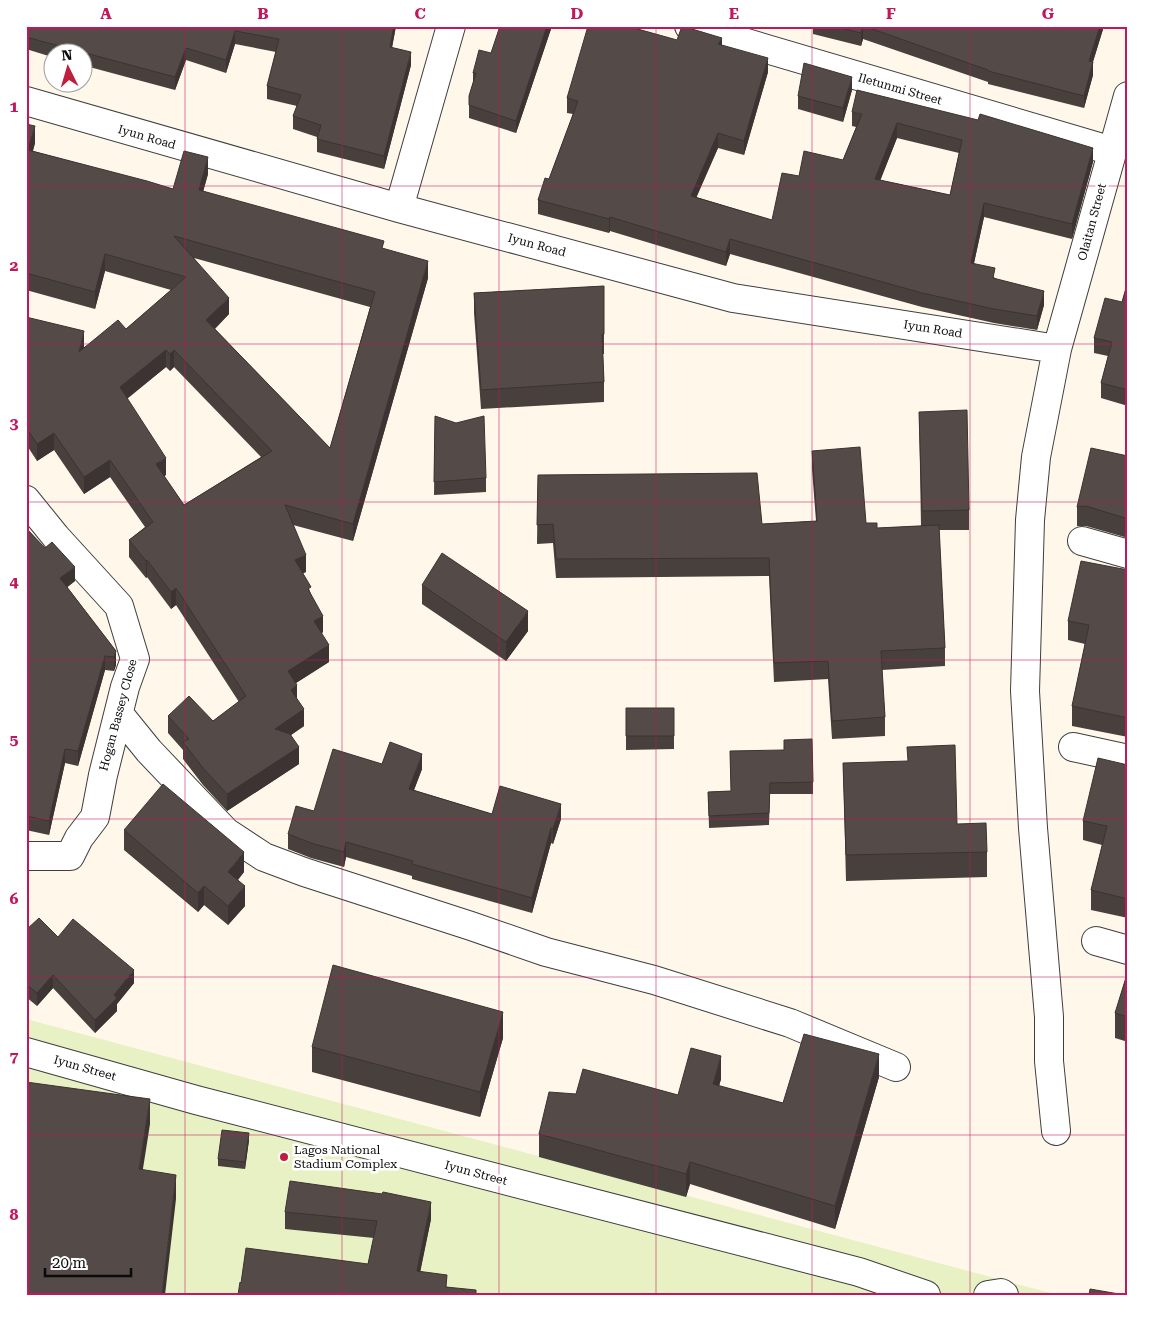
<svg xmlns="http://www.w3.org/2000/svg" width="1154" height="1321" viewBox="0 0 1154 1321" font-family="'Roboto Serif',serif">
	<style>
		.pitch { fill: #e8f1c4 }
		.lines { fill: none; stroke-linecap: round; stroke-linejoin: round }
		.minor-casing { stroke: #3e3e3e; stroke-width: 30 }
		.minor { stroke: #fff; stroke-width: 28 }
		.wall { fill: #48403d; fill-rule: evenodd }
		.shaded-wall { fill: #3b3432 }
		.building { fill: #544a47; stroke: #3b3432; fill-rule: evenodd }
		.grid { fill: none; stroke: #c2185b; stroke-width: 1; stroke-opacity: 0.55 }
		.poi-dot { fill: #bf1f3e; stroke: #fff; stroke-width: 2 }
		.labels { text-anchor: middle; stroke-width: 5; stroke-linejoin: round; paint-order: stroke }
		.street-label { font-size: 12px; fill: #0b0b0b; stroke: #fff }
		.poi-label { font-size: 12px; fill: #0b0b0b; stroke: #fff; text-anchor: start }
		.neatline { fill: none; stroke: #c2185b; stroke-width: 2 }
		.grid-label { font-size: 16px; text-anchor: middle; font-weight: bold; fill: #c2185b }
	</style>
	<rect width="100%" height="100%" fill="#fff7e9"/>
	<path class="pitch" d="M26 1019 1058 1295H26Z"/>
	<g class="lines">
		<defs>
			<path id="minor" d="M689 26 1112 151
				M26 101 399 208 733 298 1057 349
				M399 208 451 26
				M26 500 56 537 119 606 135 659 125 687 103 775 95 817 79 838 70 856H26
				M1082 541 1128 554
				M119 714 149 751 226 832 264 857 304 872 471 926 546 952 654 980 790 1023 896 1067
				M1073 747 1128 759
				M1096 941 1128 950
				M26 1052 196 1100 859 1272 926 1295
				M1056 1131 1049 1061V1017L1033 828 1025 691 1030 520 1036 457 1057 349 1128 96
				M988 1295 1001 1293 1004 1295"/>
		</defs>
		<use href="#minor" class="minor-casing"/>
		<use href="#minor" class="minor"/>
	</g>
	<path class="wall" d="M26 26H396L392 47 411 65 384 169 317 152V137L293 129V116L297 106 267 99V86L276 52 235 44 226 73 186 60 175 90 82 65V52H52V57L26 49Z
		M552 26 516 133 469 118V96L473 83V73L491 53Z
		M813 26H1104L1093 62V75L1084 108 988 84V82L863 39 861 46 813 34Z
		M677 40 722 45 768 72 744 155 718 148 696 197 772 220 799 176 843 160 856 127 852 126V112L1093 162 1072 239 984 217 974 263 995 278 1044 305 1037 330 994 323 922 307 730 254 726 266 610 231 609 233 538 214V200L549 179 573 114 567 113V98ZM897 138 959 153 950 195 880 180Z
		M852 90 843 122 798 109V96Z
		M26 124 35 143 33 151 173 189 208 174 203 191 384 249 428 278 353 541 293 525 306 572 303 573 311 594 323 632 321 634 329 662 296 683 297 699 304 726 291 735 299 764 227 811 203 785 183 759V750L168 733V716L213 721 239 702 176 605 171 609 147 577 146 578 129 557V540L145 527 110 477 84 494 54 450 37 461 26 444V317L84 347 126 329 171 290 105 271 95 309 26 290ZM194 258 370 307 330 448 215 329 229 314ZM166 367 170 371 174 367 261 457 184 505 164 476 166 475 127 399Z
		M1128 281V406L1101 398V383L1108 356 1094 353V338L1122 302Z
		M604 286V354H603L604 382V402L481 409 474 313V293Z
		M919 412 969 510V530H939L945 648V666L882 670 885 717V736L832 739 828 679 774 682 769 576 556 578 553 543 537 544 538 475 762 524 816 521 812 469V451L866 523 877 528 921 526Z
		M435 416 486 478V492L434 495Z
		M1128 456V538L1086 526H1077V507Z
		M26 528 75 581 67 587 116 651V665L114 671 105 670 78 766 65 763 49 835 26 830Z
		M1128 570V737L1072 726V706L1085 644 1068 640V621Z
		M422 585 528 631 506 661 422 604Z
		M626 708H674V749L626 750Z
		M730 751 813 782V794H770L769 825 709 828 708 792 731 791Z
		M843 763 987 852V877L846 881Z
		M1128 765V918L1091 910V890L1102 845 1083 840V821Z
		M422 769 414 790 492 814 561 819 553 844 551 843 532 913 412 879V876L346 857 344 867 311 858 288 849V834L314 811Z
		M124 830 244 872 238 880 245 906 228 925 204 905 198 912 124 850Z
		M26 930 58 937 134 983 117 1004V1011L95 1033 53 988 37 1006 26 997Z
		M1128 971V1042L1115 1038V1013Z
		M503 1038 480 1117 312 1072V1047Z
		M879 1077 835 1229 690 1184 686 1197 539 1157V1134L576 1094 678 1095 721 1079 719 1086 783 1103Z
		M249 1140 245 1169 218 1166V1159Z
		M285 1212 431 1219 420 1271 447 1287 476 1295 241 1283 368 1264 374 1238 285 1229Z"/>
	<path class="shaded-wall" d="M394 26H396L390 59V47Z
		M547 26H552L516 133V121Z
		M863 26V39L861 46V33Z
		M1100 26H1104L1089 74V61Z
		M235 31V44L226 73V60Z
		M722 38V52L718 44Z
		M186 48V60L175 90V77Z
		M411 52V65L384 169V156Z
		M768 58V72L744 155V141Z
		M1093 62V75L1084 108V96Z
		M852 77V90L843 122V108Z
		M897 123V138L875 194V179Z
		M35 126V143L28 167V150Z
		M718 133V148L691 210V196Z
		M1093 148V162L1072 239V224Z
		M208 157V174L199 207V190Z
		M984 203V217L971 277V263Z
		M610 217V231L609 233V219Z
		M730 239V254L726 266V252Z
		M105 254V271L95 309V292Z
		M428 261V278L353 541V524Z
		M1044 291V305L1037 330V316Z
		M229 298V314L206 337V320Z
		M84 331V348L79 352Z
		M166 350V367L120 404V387Z
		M174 350V367L170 371V354Z
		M54 433V450L37 461V444Z
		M166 458V475L156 481V464Z
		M110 460V477L84 494V477Z
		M306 555V572L295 577V560Z
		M147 560V577L146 578V561Z
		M75 567V581L60 593V578Z
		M176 588V605L171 609V592Z
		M528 611V631L506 661V642Z
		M323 616V632L314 638V621Z
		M329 645V662L288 688V671Z
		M116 651V665L114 671V657Z
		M105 656V670L78 766V751Z
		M297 685V702L291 690Z
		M304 709V726L275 746V729Z
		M299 747V764L227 811V794Z
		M65 749V763L49 835V821Z
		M422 754V769L409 803V789Z
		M561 804V819L553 844V829Z
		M551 828V843L532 913V898Z
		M346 842V857L344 867V852Z
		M244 852V872L228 891V872Z
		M204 886V905L198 912V893Z
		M245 886V906L228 925V906Z
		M134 970V983L117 1004V1011L95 1033V1020Z
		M53 975V988L37 1006V993Z
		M503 1012V1038L480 1117V1092Z
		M879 1054V1077L835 1229V1206Z
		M721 1056V1079L713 1107V1084Z
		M150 1099V1124L139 1194V1169Z
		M249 1133V1140L245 1169V1162Z
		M690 1162V1184L686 1197V1174Z
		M176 1175V1199L165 1295H162Z
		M431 1202V1219L417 1288V1271Z"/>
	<path class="building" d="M26 26H394L390 47 411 52 384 156 317 139 321 125 293 116 301 95 267 86 279 39 235 31 226 60 186 48 175 77 26 37Z
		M500 26H547L516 121 469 105V96L476 73H473L479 50 491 53Z
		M588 26H627L677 40 682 26 722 38 718 44 768 58 744 141 718 133 691 196 772 220 782 173 799 176 804 151 843 160 862 114 852 112 857 90 978 120 980 114 1093 148 1072 224 984 203 971 263 995 268 993 278 1044 291 1037 316 994 309 922 293 730 239 726 252 610 217 609 219 538 200 545 178 549 179 578 101 567 98ZM897 123 962 140 950 195 875 179Z
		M834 26H863L861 33Z
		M864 26H1100L1089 61 1093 62 1084 96 988 71V70Z
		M804 63 852 77 843 108 798 96Z
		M26 124 35 126 28 150 147 181 173 189 184 151 208 157 199 190 384 241 382 248 428 261 353 524 285 505 306 555 295 560 311 587 308 589 323 616 314 621 329 645 288 671 297 685 291 690 304 709 275 729 290 734 299 747 227 794 203 768 183 742 189 739 168 716 189 696 213 721 246 696 176 588 171 592 147 560 146 561 129 540 153 522 110 460 84 477 54 433 37 444 26 427V420L28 419 26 417V317L84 331 79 352 118 320 126 329 186 277 105 254 95 292 26 273ZM174 236 375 292 330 448 206 320 229 298ZM166 350 170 354 174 350 272 451 184 505 156 464 166 458 120 387Z
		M1128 281V390L1101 383 1112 342 1094 338 1105 298 1122 302Z
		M604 286V334H602L604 382 481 390 474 293Z
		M967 410 969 510 922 511 919 412Z
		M435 416 456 423 484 416 486 478 434 482Z
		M860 447 866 523H877V528L939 525 945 648 881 651 885 717 832 721 828 661 774 663 769 558 556 559 553 524 537 525 538 475 757 473 762 524 817 521 812 451Z
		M1091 448 1128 456V519L1086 506 1077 507Z
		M26 528 45 548 52 542 75 567 60 578 116 651 114 657 105 656 78 751 65 749 49 821 26 816Z
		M442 553 528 611 506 642 422 585Z
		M1081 561 1128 570V718L1072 706 1089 625 1068 621Z
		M626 708H674V736H626Z
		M812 739 813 782 770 783 769 813 709 816 708 792 731 791 730 751 784 750V740Z
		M390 742 422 754 409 789 492 814 500 786 561 804 553 829 551 828 532 898 412 864 413 861 346 842 344 852 311 843 288 834 296 806 314 811 333 749 382 764Z
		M955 745 957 824 986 823 987 852 846 855 843 763 908 761 907 747Z
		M1098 758 1128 765V899L1091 890 1107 826 1083 821Z
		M163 784 244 852 228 872 245 886 228 906 204 886 198 893 124 830Z
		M39 918 58 937 73 919 134 970 114 995 117 998 95 1020 53 975 37 993 26 984V930Z
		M333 965 503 1012 480 1092 312 1047Z
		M1128 971V1017L1115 1013Z
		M804 1034 879 1054 835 1206 690 1162 686 1174 539 1134 549 1092 576 1094 583 1069 678 1095 691 1048 721 1056 713 1084 783 1103Z
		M26 1082 150 1099 139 1169 176 1175 162 1295H26Z
		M222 1130 249 1133 245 1162 218 1159Z
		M290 1181 382 1194 383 1192 431 1202 417 1271 447 1275 446 1287 476 1290V1295H238L240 1282 241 1283 246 1248 368 1264 377 1221 285 1212Z
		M1090 1289 1119 1294V1295H1089Z"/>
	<path class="grid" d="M185 26V1295M342 26V1295M499 26V1295M656 26V1295M812 26V1295M970 26V1295M26 186H1128M26 344H1128M26 502H1128M26 660H1128M26 819H1128M26 977H1128M26 1135H1128"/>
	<circle class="poi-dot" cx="284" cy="1157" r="5"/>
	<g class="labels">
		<g class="street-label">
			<text transform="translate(900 89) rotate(16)" y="4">Iletunmi Street</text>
			<text transform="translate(147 137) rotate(16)" y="4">Iyun Road</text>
			<text transform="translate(1092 222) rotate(-75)" y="4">Olaitan Street</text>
			<text transform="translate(537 245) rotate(15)" y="4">Iyun Road</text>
			<text transform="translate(933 329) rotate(9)" y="4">Iyun Road</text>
			<text transform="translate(118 715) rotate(-75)" y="4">Hogan Bassey Close</text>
			<text transform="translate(85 1068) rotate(16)" y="4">Iyun Street</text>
			<text transform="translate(476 1173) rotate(15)" y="4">Iyun Street</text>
		</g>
		<g class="poi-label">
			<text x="294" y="1154">Lagos National<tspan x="294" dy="14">Stadium Complex</tspan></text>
		</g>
	</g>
	<rect width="1154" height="1321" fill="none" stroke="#ffffff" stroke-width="55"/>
	<g transform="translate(68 68) rotate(355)"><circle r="24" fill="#ffffff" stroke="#9d9d9d"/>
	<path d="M0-4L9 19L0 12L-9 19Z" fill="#bf1f3e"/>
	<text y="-8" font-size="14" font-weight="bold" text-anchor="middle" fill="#0b0b0b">N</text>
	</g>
	<path d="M45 1268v8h86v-8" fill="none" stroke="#0b0b0b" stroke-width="2.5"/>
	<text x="52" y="1268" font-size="15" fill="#0b0b0b" stroke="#ffffff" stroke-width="4" paint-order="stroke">20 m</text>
	<rect x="28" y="28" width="1098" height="1266" class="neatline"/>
	<g class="grid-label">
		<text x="106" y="19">A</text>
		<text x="263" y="19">B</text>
		<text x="420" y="19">C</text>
		<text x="577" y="19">D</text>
		<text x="734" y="19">E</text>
		<text x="891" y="19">F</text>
		<text x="1048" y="19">G</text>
		<text x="14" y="112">1</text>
		<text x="14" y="271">2</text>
		<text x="14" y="429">3</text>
		<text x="14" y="587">4</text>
		<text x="14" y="745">5</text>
		<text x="14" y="904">6</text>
		<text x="14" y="1062">7</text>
		<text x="14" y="1220">8</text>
	</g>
</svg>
